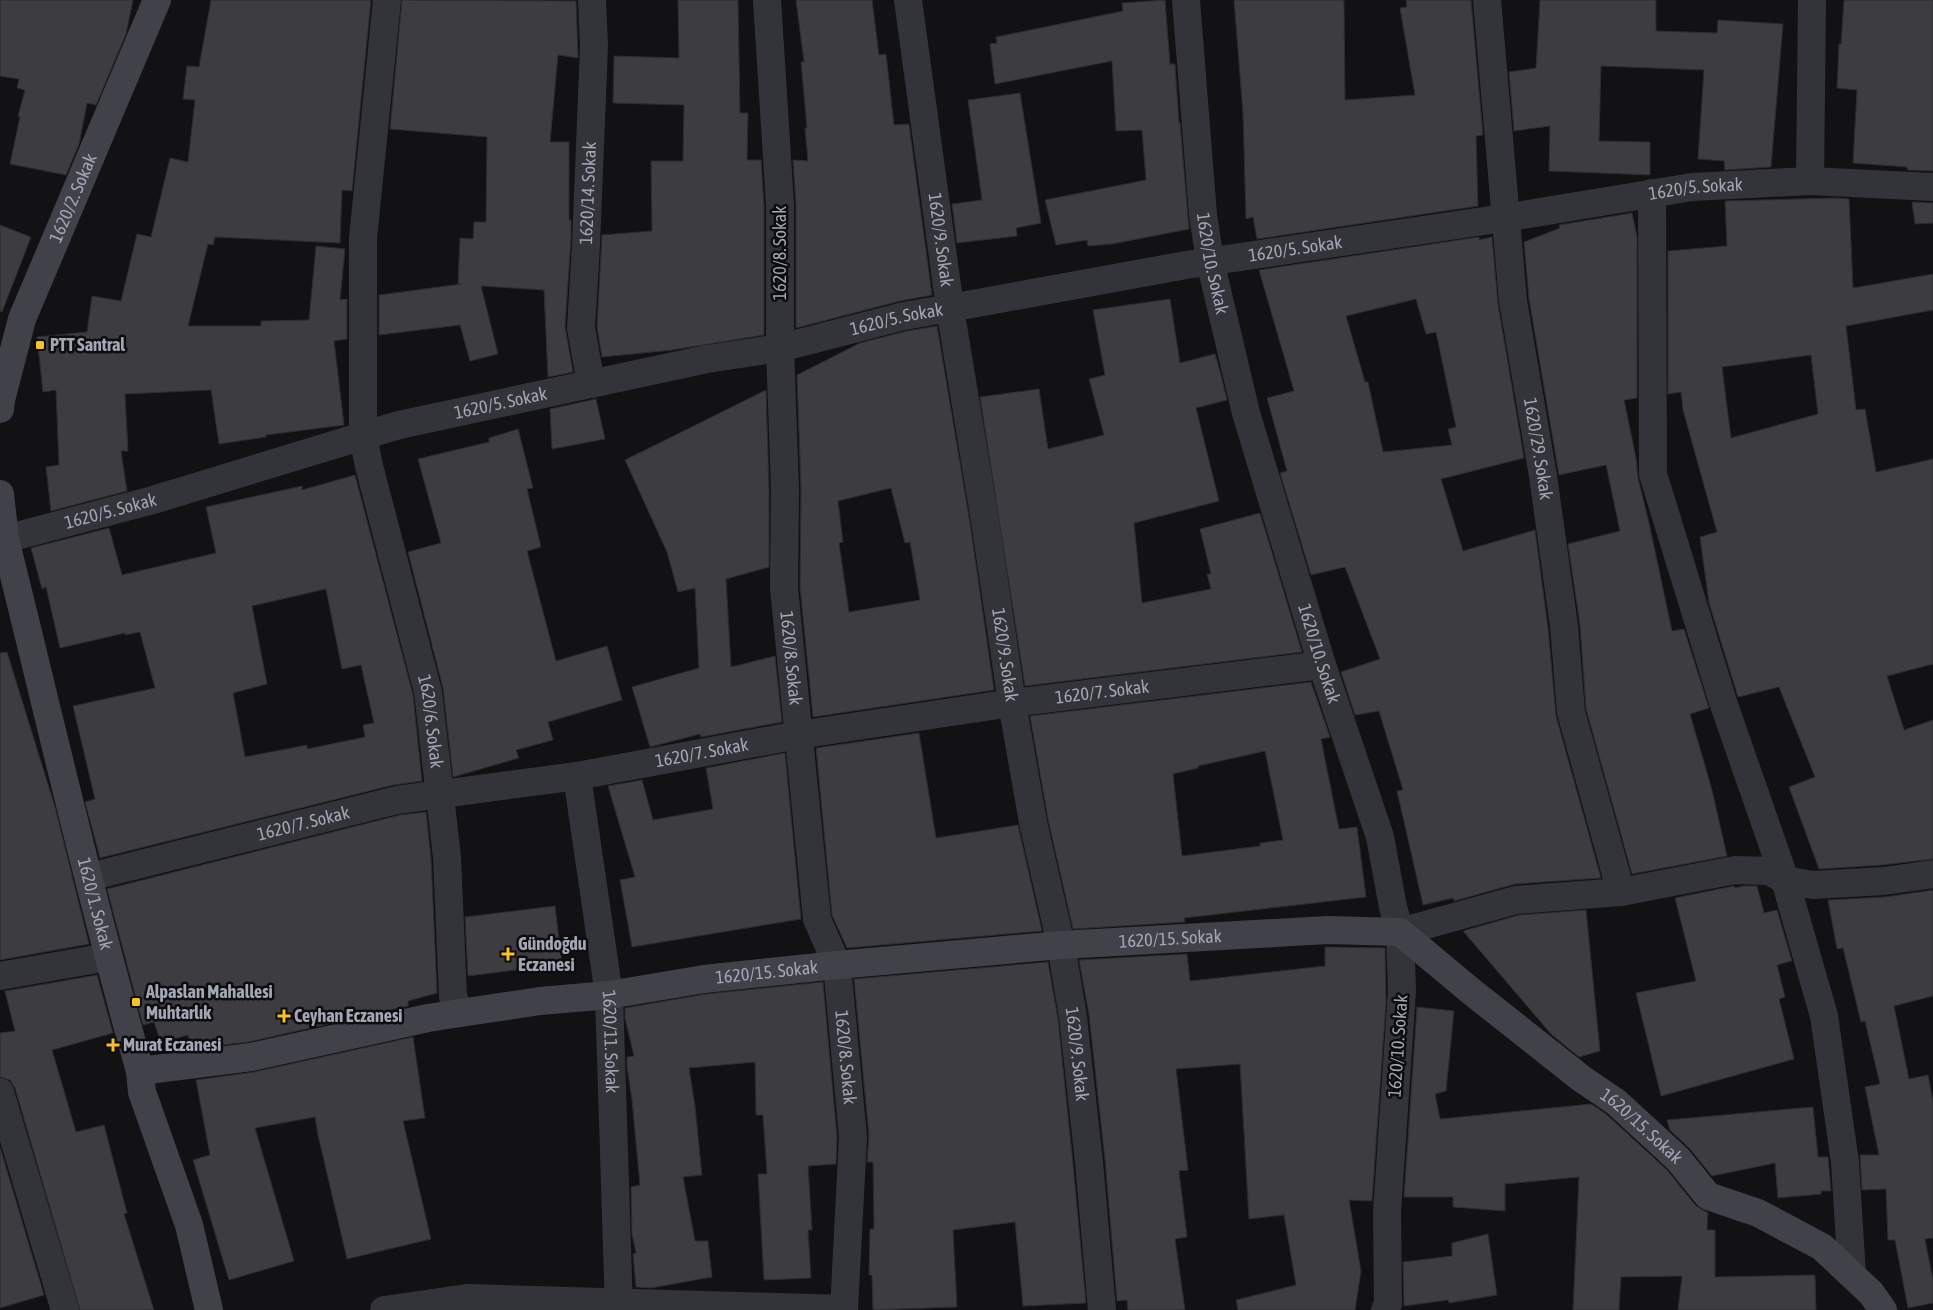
<svg xmlns="http://www.w3.org/2000/svg" width="1933" height="1310" viewBox="0 0 1933 1310" font-family="'Asap Condensed',sans-serif">
	<style>
		.building { fill: #3c3c41; stroke: #2c2c30; fill-rule: evenodd }
		.lines { fill: none; stroke-linecap: round; stroke-linejoin: round }
		.street { stroke: #333439; stroke-width: 28 }
		.secondary { stroke: #414249; stroke-width: 28 }
		.poi-dot { fill: #f7c127; stroke: #0d0d0f; stroke-width: 2 }
		.labels { text-anchor: middle; stroke-width: 5; stroke-linejoin: round; paint-order: stroke }
		.street-label { font-size: 18px; fill: #a3a7b5; stroke: #0d0d0f }
		.poi-label { font-size: 18px; font-weight: bold; fill: #a3a7b5; stroke: #0d0d0f; text-anchor: start }
	</style>
	<rect width="100%" height="100%" fill="#121214"/>
	<path class="building" d="M0 0H133L126 34 96 105 87 103 79 144 66 175 10 164 20 117 18 116 25 90 17 88 19 79 0 76Z
		M211 0H371L352 191 342 190 340 243 215 237 213 245 208 244 188 326H261V321L309 320 316 246 345 249 340 300 347 299V339L334 341 344 425 266 435V437L219 444 211 390 125 394 128 451H121L127 491 51 511 46 467 59 465 56 390 43 392 37 337 87 332 92 296 121 301 137 234 151 237 170 158 188 162 195 100 183 99 187 66 199 67Z
		M402 0 576 1 578 58 558 55 550 142H569V220H571V238L565 327 573 372 548 377 544 290 481 286 498 354 470 361 460 325 379 335V295L462 284H458L460 238 473 239 474 222H486L487 137 390 129Z
		M678 0H738L740 113H748L747 160H761L764 206V335L672 350 602 357 597 327 602 235 652 231 651 161H683L684 105 613 103 614 56 679 58Z
		M796 0H872L879 55 886 54 894 125 909 124 932 295 900 301 796 328V205L793 160 808 161 805 128H807L801 62H804Z
		M1165 0 1170 64H1175L1179 123H1180L1189 229 1112 244 1088 246 1087 240 1056 245 1045 200 1146 180 1142 130 1116 131 1112 61 995 84 990 44 997 43 996 37 1123 11 1122 3Z
		M1234 0H1344L1345 100 1415 95 1400 8 1407 7 1406 0H1471L1483 135 1476 136 1478 206 1257 239 1253 217 1246 219 1243 113Z
		M1540 0H1656V31L1717 33 1718 20 1783 24 1771 167 1725 170 1724 161 1698 159 1704 70 1601 66 1599 141 1650 142V175L1549 171 1550 126 1514 131 1509 72 1536 68Z
		M1844 0H1933V171L1908 170 1907 167 1853 163 1857 90 1837 88 1839 44H1841Z
		M1020 93 1041 223 1016 228 1017 236 957 243 952 204 982 200 968 100Z
		M1836 198 1849 199 1853 288 1933 274V310L1846 326 1856 410 1865 409 1876 472 1933 459V664L1887 676 1904 730 1933 720V859L1882 865 1819 869 1789 787 1815 777 1779 687 1738 697 1709 603 1700 537 1717 532 1683 410 1681 392 1668 394V251L1727 246 1725 201ZM1811 355 1818 414 1731 438 1722 367Z
		M1912 202 1933 203V223L1915 224Z
		M1632 213 1637 237V398L1624 400 1636 458 1638 478 1649 523 1672 631 1684 629 1709 708 1690 714 1712 790 1727 856 1632 874 1586 709 1580 625 1568 544 1620 531 1606 465 1559 475 1529 299 1524 242 1560 228 1559 225Z
		M0 225 31 237 2 312 0 311Z
		M1479 237V240L1492 237 1498 304 1524 458 1441 479 1463 551 1535 530 1548 628 1556 716 1601 878 1515 884 1454 901 1453 898 1423 905 1397 791 1403 790 1379 711 1355 715 1341 672 1380 659 1345 567 1311 575 1280 473 1287 471 1267 398 1294 391 1259 270ZM1416 299 1426 334 1436 332 1456 427 1448 429 1452 445 1383 452 1368 382H1365L1346 316Z
		M1170 299 1180 363 1215 354 1220 371 1227 400 1196 408 1219 501 1134 523 1142 603 1211 589 1207 574H1211L1200 529 1260 513 1302 652 1025 686 980 397 1039 389 1048 449 1104 435 1089 379 1105 375 1093 310Z
		M937 326 970 523 994 690 813 717 800 587 801 489 797 375 860 343 907 331ZM891 488 905 543 910 542 920 600 849 612 839 543 843 542 838 501Z
		M766 390 769 489V567L726 579 731 667 775 656 782 722 701 737 700 734 650 747 632 687 699 668 695 588 678 592 667 552 625 460Z
		M596 399 605 439 552 449 550 409Z
		M518 429 533 488 527 489 541 547 527 551 556 661 607 646 622 700 548 722 553 740 516 750 519 758 453 777 443 688 408 552 441 543 418 459 489 442V438Z
		M355 475 413 695 422 781 393 785 100 858 85 802 95 799 73 706 155 688 140 632 125 635V633L60 648 46 587 42 589 31 548 109 528 122 575 216 553 206 507 302 486V490ZM326 589 342 669 361 665 374 723 363 725 365 737 307 749V745L245 757 233 693 267 684 252 606Z
		M7 652 55 807 89 944 0 960V653Z
		M1311 682 1330 737 1321 739 1339 829 1357 827 1366 897 1184 918 1185 922 1073 929 1048 819 1030 716ZM1265 751 1283 840 1260 843V846L1182 856 1173 774 1198 768V766Z
		M919 733 936 838 1018 825 1042 931 847 948 832 915 816 748Z
		M785 753 801 919 632 947 620 880 635 877 608 786 642 780 653 820 713 809 706 768Z
		M426 812 431 858 437 993 408 1001V1006L248 1042 191 1049 188 1035 161 1043 154 1022 143 1025 107 889 400 815Z
		M1734 886 1735 888 1743 886H1757L1764 913 1777 910 1792 961 1777 965 1785 997 1779 999 1794 1059 1661 1096 1636 993 1696 981 1675 898Z
		M1933 890V996L1894 1006 1909 1079 1928 1075 1933 1102V1238L1925 1239 1933 1280V1303L1908 1308 1895 1240H1888L1886 1189 1862 1190 1860 1155H1879L1865 1087 1880 1084 1865 1021 1861 1022 1843 948 1837 949 1828 900 1885 897Z
		M555 906 562 964 468 976 465 917Z
		M1586 910 1600 1051 1579 1057 1551 1034 1463 931 1519 915Z
		M1325 947 1385 948 1386 1003 1372 1201 1349 1200 1361 1271 1355 1310H1238L1236 1300 1296 1285 1284 1215 1249 1219 1240 1064 1176 1069 1188 1170 1179 1171 1187 1237 1175 1239 1185 1310H1128L1127 1300 1117 1301 1105 1160 1089 1015 1079 960 1187 954 1190 981 1325 966Z
		M1048 962 1058 1019 1073 1164 1086 1303 1023 1306 1015 1222 953 1230 957 1307 873 1310 872 1275H869L870 1229H874L873 1162H867L869 1136 854 979Z
		M97 975 113 1033 52 1050 76 1132 104 1125 127 1213 124 1214 154 1310H80L15 1088 10 1080 0 1077V1033L15 1031 5 991Z
		M823 982 837 1137 836 1164 808 1166 812 1230H808L811 1278 764 1280 758 1174H767L763 1115H756L755 1062 689 1068 695 1106 702 1175 683 1177 695 1241H708L712 1277 651 1288 636 1287 633 1254 636 1253 632 1234 631 1187 640 1185 632 1100 627 1067V1057L634 1056 625 1018V1008L706 994Z
		M1417 1007 1454 1011 1446 1091 1435 1094 1440 1119 1591 1104 1606 1114 1667 1170 1696 1206 1708 1213 1707 1230H1715V1277L1815 1275 1816 1310H1678L1682 1276 1621 1277 1619 1310H1573L1579 1177 1505 1184V1211L1453 1207V1197H1404Z
		M413 1037 425 1118 403 1121 431 1239 347 1259 318 1135 315 1117 255 1128 294 1261 229 1280 193 1160 210 1155 196 1080 254 1072Z
		M1813 1107 1818 1157H1828L1831 1191H1821V1194L1778 1198 1775 1163 1712 1176 1690 1149 1670 1130 1667 1120Z
		M0 1147 44 1295 0 1308Z
		M1488 1234 1497 1295 1449 1303 1448 1300 1404 1306 1403 1262 1452 1256V1243Z"/>
	<g class="lines">
		<g class="street">
			<path id="s1" d="M387 0 363 238V436L369 466 428 692 447 857 453 997 460 1013"/>
			<path id="s2" d="M767 0 780 205V348L785 489 784 588 817 919 837 965 853 1137 844 1310"/>
			<path id="s3" d="M908 0 950 308 985 521 1012 703 1033 822 1061 945 1073 1017 1089 1162 1102 1310"/>
			<path id="s4" d="M1186 0 1203 215 1210 261 1246 413 1322 665 1380 837 1393 907 1400 932 1402 991 1387 1212 1388 1304 1385 1310"/>
			<path id="s5" d="M1487 0 1513 301 1543 476 1564 626 1571 712 1621 892"/>
			<path d="M1810 181 1812 0"/>
			<path d="M1652 193 1653 474 1723 702 1785 880 1824 1016 1845 1162 1852 1275"/>
			<path id="s6" d="M591 384 581 328 586 245 594 46 592 0"/>
			<path id="s7" d="M0 542 5 539 153 500 399 425 707 359 780 348 904 316 950 308 1186 265 1504 218 1692 187 1810 181 1933 187"/>
			<path id="s8" d="M577 776 609 995 619 1310"/>
			<path id="s9" d="M89 877 397 800 577 776 798 735 1012 703 1322 665"/>
			<path d="M1400 932 1516 900 1621 892 1735 870 1769 871 1785 880 1813 885 1884 881 1933 874"/>
			<path d="M0 976 108 957"/>
			<path d="M0 1092 65 1310"/>
			<path d="M384 1310 467 1298 844 1309"/>
		</g>
		<g class="secondary">
			<path id="s10" d="M0 409 1 400 22 319 157 0"/>
			<path id="s11" d="M0 494 5 539C49 716 90 895 140 1071L142 1092 189 1225 209 1310"/>
			<path id="s12" d="M140 1071 251 1057 428 1018 460 1013 540 1001 609 995 704 979 837 965 1061 945 1328 930 1400 932 1472 992 1582 1079 1616 1102 1678 1159 1708 1196 1758 1213 1822 1247 1871 1293 1883 1310"/>
		</g>
	</g>
	<g class="poi-dot">
		<rect x="35" y="340" width="10" height="10" rx="2.5"/>
		<path d="M505.5 946.5h5v5h5v5h-5v5h-5v-5h-5v-5h5z"/>
		<rect x="131" y="997" width="10" height="10" rx="2.5"/>
		<path d="M281.5 1008.5h5v5h5v5h-5v5h-5v-5h-5v-5h5z"/>
		<path d="M110.5 1037.5h5v5h5v5h-5v5h-5v-5h-5v-5h5z"/>
	</g>
	<g class="labels">
		<g class="street-label">
			<text dy="6" stroke="none"><textPath href="#s7" startOffset="1735">1620/5. Sokak</textPath></text>
			<text dy="6" stroke="none"><textPath href="#s6" startOffset="192">1620/14. Sokak</textPath></text>
			<text dy="6" stroke="none"><textPath href="#s10" startOffset="224">1620/2. Sokak</textPath></text>
			<text dy="6" stroke="none"><textPath href="#s3" startOffset="242">1620/9. Sokak</textPath></text>
			<text dy="6" stroke="none"><textPath href="#s7" startOffset="1330">1620/5. Sokak</textPath></text>
			<text transform="translate(780 253) rotate(-90)" y="6">1620/8. Sokak</text>
			<text dy="6" stroke="none"><textPath href="#s4" startOffset="265">1620/10. Sokak</textPath></text>
			<text dy="6" stroke="none"><textPath href="#s7" startOffset="925">1620/5. Sokak</textPath></text>
			<text dy="6" stroke="none"><textPath href="#s7" startOffset="520">1620/5. Sokak</textPath></text>
			<text dy="6" stroke="none"><textPath href="#s5" startOffset="452">1620/29. Sokak</textPath></text>
			<text dy="6" stroke="none"><textPath href="#s7" startOffset="115">1620/5. Sokak</textPath></text>
			<text dy="6" stroke="none"><textPath href="#s4" startOffset="670">1620/10. Sokak</textPath></text>
			<text dy="6" stroke="none"><textPath href="#s3" startOffset="662">1620/9. Sokak</textPath></text>
			<text dy="6" stroke="none"><textPath href="#s2" startOffset="659">1620/8. Sokak</textPath></text>
			<text dy="6" stroke="none"><textPath href="#s9" startOffset="1031">1620/7. Sokak</textPath></text>
			<text dy="6" stroke="none"><textPath href="#s1" startOffset="731">1620/6. Sokak</textPath></text>
			<text dy="6" stroke="none"><textPath href="#s9" startOffset="626">1620/7. Sokak</textPath></text>
			<text dy="6" stroke="none"><textPath href="#s9" startOffset="221">1620/7. Sokak</textPath></text>
			<text dy="6" stroke="none"><textPath href="#s11" startOffset="421">1620/1. Sokak</textPath></text>
			<text dy="6" stroke="none"><textPath href="#s12" startOffset="1040">1620/15. Sokak</textPath></text>
			<text dy="6" stroke="none"><textPath href="#s12" startOffset="635">1620/15. Sokak</textPath></text>
			<text dy="6" stroke="none"><textPath href="#s8" startOffset="268">1620/11. Sokak</textPath></text>
			<text transform="translate(1398 1046) rotate(-86)" y="6">1620/10. Sokak</text>
			<text dy="6" stroke="none"><textPath href="#s3" startOffset="1068">1620/9. Sokak</textPath></text>
			<text dy="6" stroke="none"><textPath href="#s2" startOffset="1064">1620/8. Sokak</textPath></text>
			<text dy="6" stroke="none"><textPath href="#s12" startOffset="1580">1620/15. Sokak</textPath></text>
		</g>
		<g class="poi-label">
			<text x="50" y="351">PTT Santral</text>
			<text x="518" y="950">Gündoğdu<tspan x="518" dy="21">Eczanesi</tspan></text>
			<text x="146" y="998">Alpaslan Mahallesi<tspan x="146" dy="21">Muhtarlık</tspan></text>
			<text x="294" y="1022">Ceyhan Eczanesi</text>
			<text x="123" y="1051">Murat Eczanesi</text>
		</g>
	</g>
</svg>
